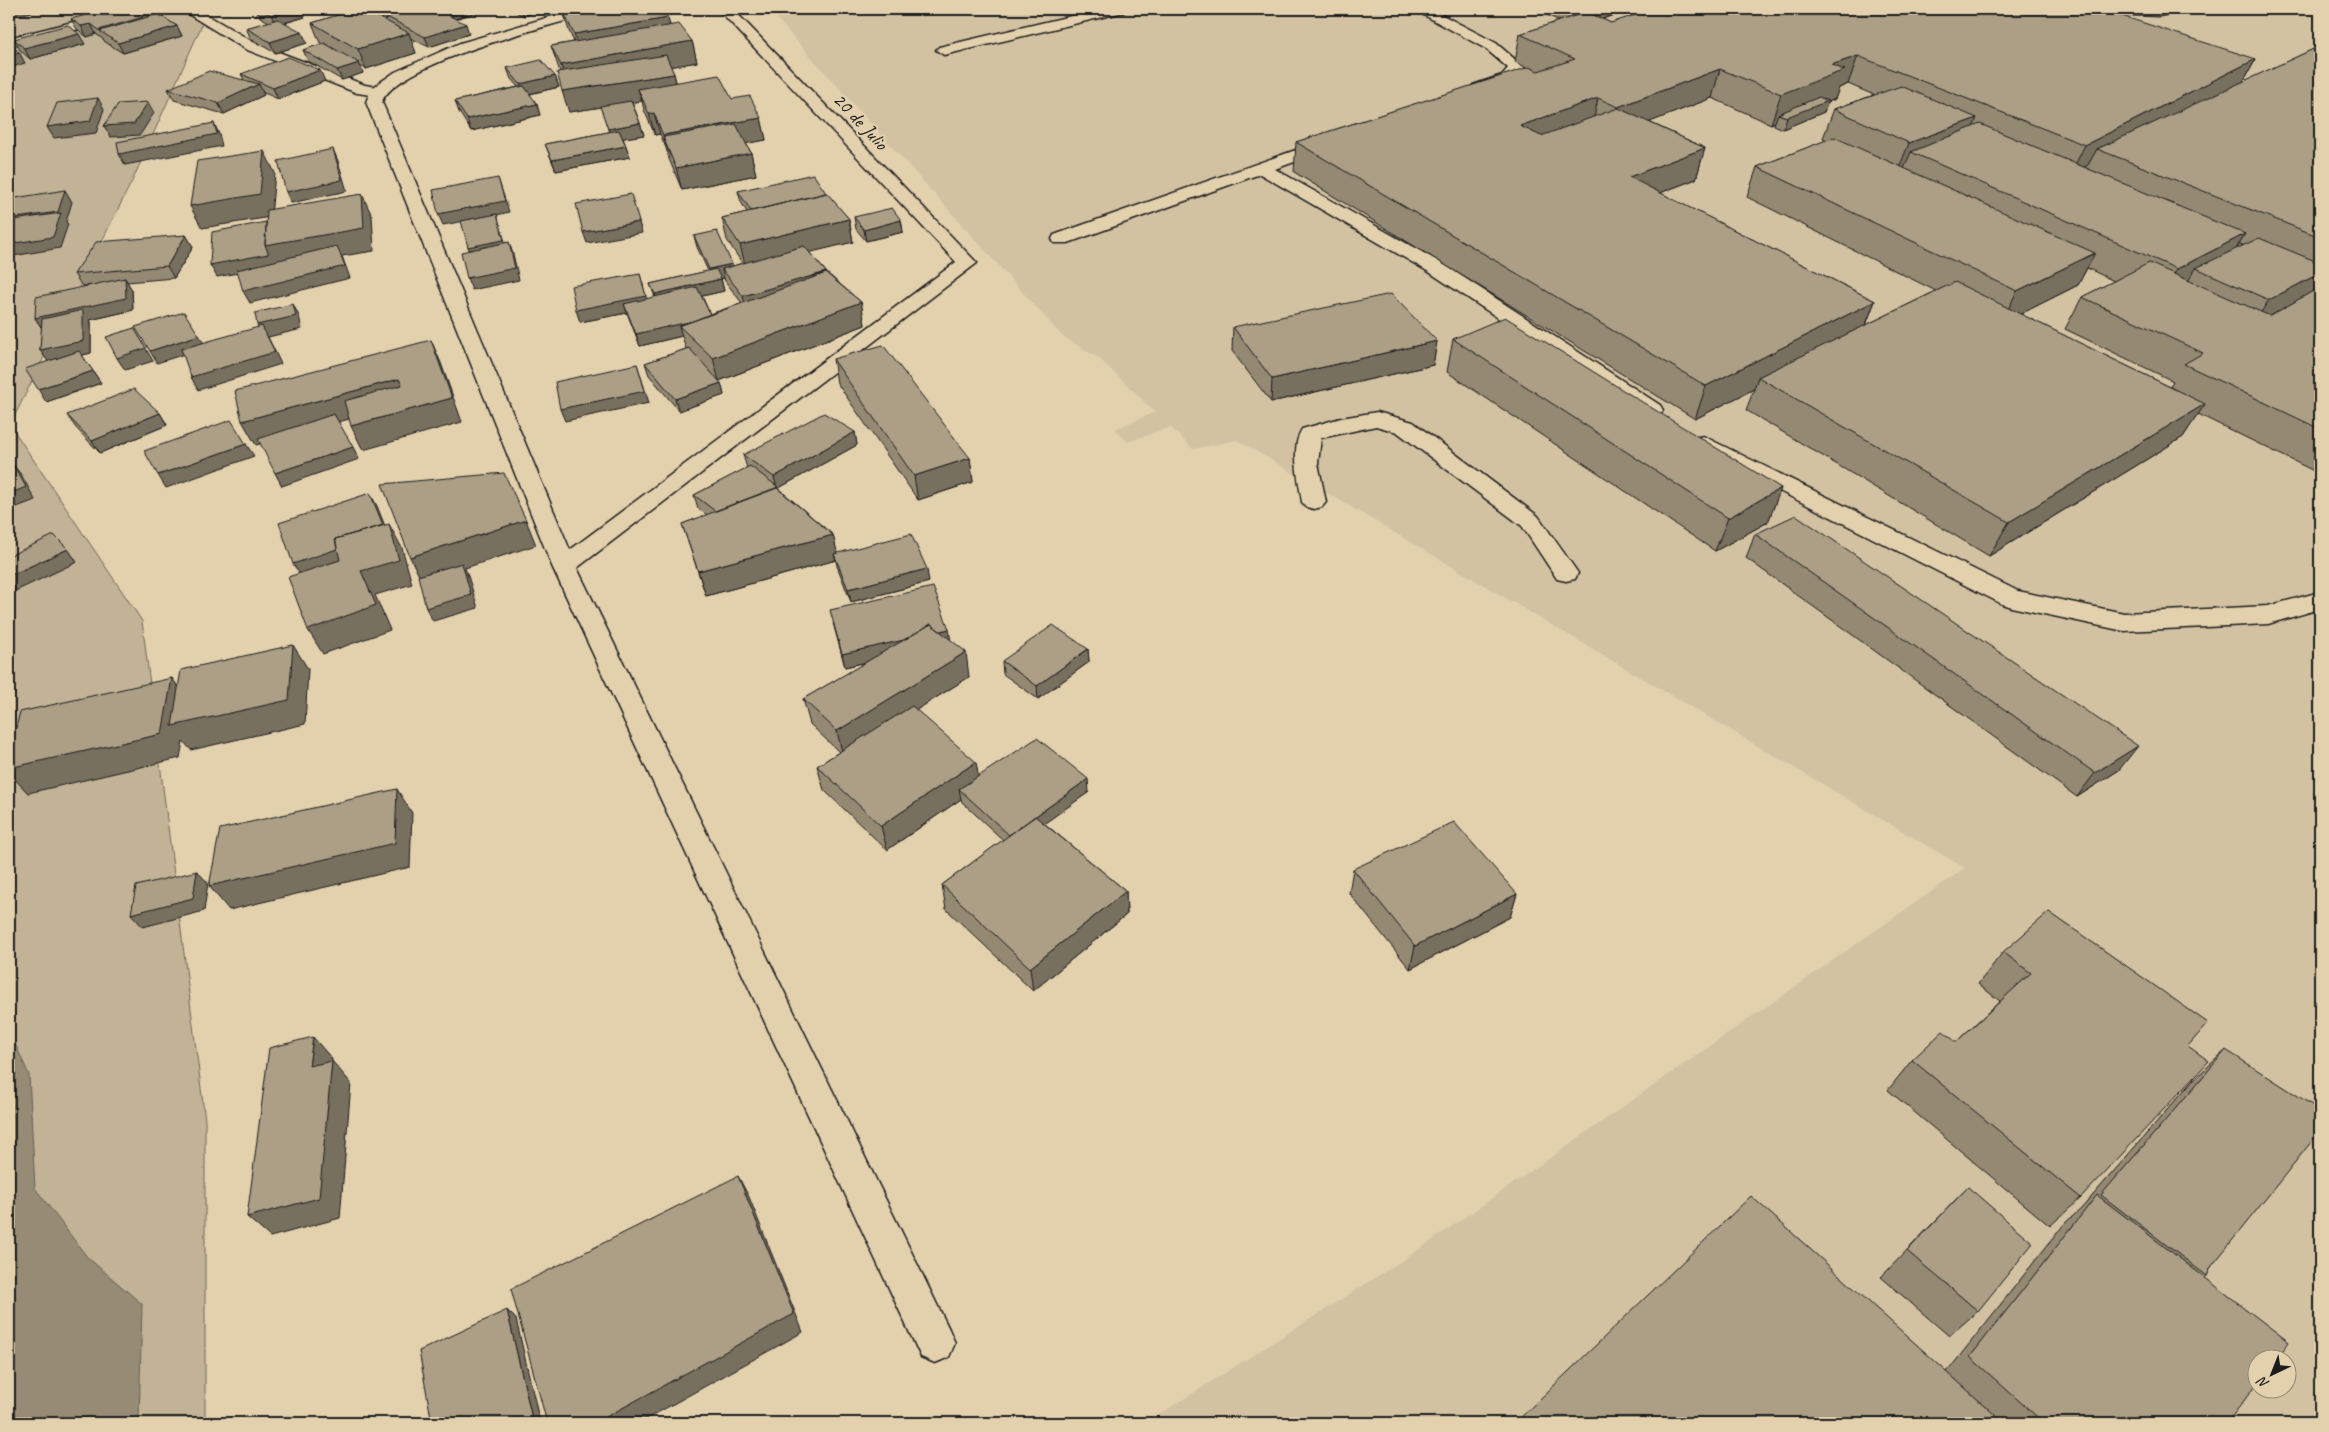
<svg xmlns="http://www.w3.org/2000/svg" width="2329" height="1432" viewBox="0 0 2329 1432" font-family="Caveat,sans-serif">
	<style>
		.built { fill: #d2c2a2; fill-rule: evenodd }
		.green { fill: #c2b396; stroke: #6f6859 }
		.water { fill: #968c76; stroke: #655f52 }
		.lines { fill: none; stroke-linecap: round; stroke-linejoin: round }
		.service-casing { stroke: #1c1c1c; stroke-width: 3 }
		.minor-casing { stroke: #1c1c1c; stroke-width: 3 }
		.service { fill: #e3d1ae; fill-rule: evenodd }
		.minor { fill: #e3d1ae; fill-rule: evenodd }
		.wall { fill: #948973; stroke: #1c1c1c; fill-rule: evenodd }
		.shaded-wall { fill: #786f5e; stroke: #1c1c1c }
		.building { fill: #ac9f86; stroke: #1c1c1c }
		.labels { text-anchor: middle; stroke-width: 4; stroke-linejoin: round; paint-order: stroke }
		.far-street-label { font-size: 20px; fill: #1c1c1c; stroke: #e3d1ae }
	</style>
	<rect width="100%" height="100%" fill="#e3d1ae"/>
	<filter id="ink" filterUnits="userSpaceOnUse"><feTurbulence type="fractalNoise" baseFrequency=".02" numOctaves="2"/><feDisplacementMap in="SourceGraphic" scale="10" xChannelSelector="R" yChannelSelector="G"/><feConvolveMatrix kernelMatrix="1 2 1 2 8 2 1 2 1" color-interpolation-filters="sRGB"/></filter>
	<g filter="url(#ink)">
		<path class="built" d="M768 9H2320V1423H1146L1408 1257 1965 868 1237 440 1193 449 1170 427 1128 442 1115 429 1155 412 1100 359 1062 336ZM2256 1360H2286V1390H2256Z"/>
		<path class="green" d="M9 9H209L134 177 10 425 142 621 205 1120V1423H9Z"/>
		<path class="water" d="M9 1030 29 1075 35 1188 87 1257 142 1304 139 1423H9Z"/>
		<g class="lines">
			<defs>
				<path id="service" d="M125 9H148L146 12 9 47V38Z
					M180 9H197L255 43 365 85 384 88 386 91 378 96 357 93 245 49Z
					M1101 9H1126L1124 12 944 55 936 50 939 47Z
					M1413 9H1431L1496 43 1525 68C1515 82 1491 96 1473 91L1471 88 1473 85 1502 75 1508 68 1486 49Z
					M2083 9H2179L2177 12 2159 16 2090 13Z
					M1330 138 1336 139 1338 143 1336 147 1275 169 1443 264 1660 405 1663 410 1660 415 1652 417 1644 415 1429 272 1260 174 1068 243H1054L1052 239 1054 235Z
					M1377 412 1413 422 1538 516 1578 573 1575 579 1566 581 1557 579 1522 526 1397 432 1376 426 1321 438 1318 463 1326 502 1322 507 1314 509 1306 507 1302 502C1299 482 1290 447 1302 429L1341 418Z
					M1703 436 2018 591 2124 613 2268 606 2320 592V609L2268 624 2124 631 2011 607 2002 604 1695 448 1692 443 1695 438Z"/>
				<path id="minor" d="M577 9H599L597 12C556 24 396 63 382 102L570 550 956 262 718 9H733L977 263 577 568 949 1329 955 1343 949 1357 935 1363 921 1357 552 566 366 102 372 88 395 72 460 43Z"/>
			</defs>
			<use href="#service" class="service-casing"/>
			<use href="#minor" class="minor-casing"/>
			<use href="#service" class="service"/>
			<use href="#minor" class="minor"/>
		</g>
		<path class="wall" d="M256 9H302L305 17 285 23 307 43 275 53 251 39 246 28 269 22 260 17Z
			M348 9H487L456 19 469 34 429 47 410 38 416 53 366 69 360 66 363 73 342 80 308 61 303 50 322 44 320 43 312 23 351 11Z
			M509 9H545L524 16Z
			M1533 9H1635L1602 19 1611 23 2256 59 2243 82 2320 46V283L2315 290 2320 287V474L2198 414 2183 437 1989 556 1746 410 1754 389 1695 419 1294 172 1296 142 1527 68 1515 62 1520 34 1560 21ZM1848 84 1874 95 1834 109 1823 138 1827 140 1757 167 1747 197 1936 291 1866 325 1875 301 1660 193 1696 179 1705 148 1649 122 1712 98 1771 124 1775 122 1774 125 1783 129 1824 112 1828 102 1835 99 1839 88ZM2239 244 2243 245 2237 248ZM2087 268 2114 281 2082 297 2065 329 2173 381 2170 387 2020 314 2078 285Z
			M563 11H670L664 12 670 25 692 41 697 62 670 66 674 74 676 82 732 99 761 118 766 140 746 143 751 153 756 175 682 190 669 159 666 148 660 134 655 135 644 110 642 101 632 102 640 123 644 135 623 138 630 157 556 171 545 144 609 132 601 107 569 112 560 72 558 66 551 46 574 42 569 31Z
			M164 16 162 17 177 26 182 36 123 53 105 42 104 40 96 34 87 37 77 29 71 19Z
			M14 39 85 44 30 59 20 50Z
			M507 68 555 76 559 87 530 94 540 115 471 131 459 112 455 101 518 87 511 79Z
			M241 74 325 81 278 99 262 92 264 95 224 114 174 100 168 89 244 80Z
			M738 191 826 193 849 219 853 242 809 252 827 273 861 302 865 325 719 381 721 383 724 395 679 411 649 375 645 363 686 349 682 336 640 346 627 313 580 322 647 299 655 297 650 284 708 271 697 247 694 236 733 266 742 263 727 240 722 218 747 212 741 202ZM724 278 725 281 742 303 710 314 702 296 724 291 721 279Z
			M854 217 901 220 903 232 866 241 856 229Z
			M186 235 193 247 174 278 127 282 132 290 133 310 90 320 91 322V353L82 355 101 383 46 402 48 361 40 350 42 328 35 318 92 285 82 286 74 274Z
			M1233 327 1437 341 1433 365 1271 402 1232 351Z
			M1453 339 1781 488 1768 522 1715 551 1447 372Z
			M833 359 970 458 973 482 918 500 837 383Z
			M160 413 167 425 100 453 76 428 67 415Z
			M855 432 857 445 779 488V489L833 535 837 553 929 582 851 602 837 566 836 560 706 596 682 524 707 515 698 508 694 495 747 468 743 455Z
			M1755 534 2119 770 2077 797 1746 558Z
			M833 623 950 640 969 677 916 710 979 777 1089 792 1044 823 1126 891 1127 914 1033 991 946 909 942 885 1003 840 962 802 961 799 887 850 824 790 817 766 839 752 810 724 803 699 867 662 845 667Z
			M1088 649 1089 662 1038 699 1003 674 1002 661Z
			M1353 869 1517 894 1510 917 1410 969 1349 893Z
			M2003 952 2188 1046 2081 1198 2050 1226 1888 1090 1912 1060 1956 1042 2000 1001 1978 984Z
			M2226 1050 2211 1267 2207 1276 2205 1278 2227 1423H1515L1947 1372 2065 1223 2081 1209 2193 1080Z
			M1968 1187 1978 1311 1949 1336 1881 1277Z"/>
		<path class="shaded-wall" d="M9 9H45L9 17Z
			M147 9H160L164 16 101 32 99 30 135 12Z
			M292 9H302L305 17 276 25 271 15Z
			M383 9H414L387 17 388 19 375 23 371 13Z
			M450 9H487L454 19Z
			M521 9H545L524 16Z
			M614 9H670V11L605 21Z
			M1579 9H1635L1575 27Z
			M668 18 673 38 580 54 574 34Z
			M91 24 96 34 87 37 81 26Z
			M466 24 469 34 429 47 425 37Z
			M177 26 182 36 123 53 118 43Z
			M302 32 307 43 275 53 270 42Z
			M409 33 416 53 366 69 358 49Z
			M79 34 85 44 30 59 24 48Z
			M692 41 697 62 567 86 561 65Z
			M19 52 25 63 9 68V55Z
			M1858 56 1848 84 1839 88 1835 99 1828 102 1824 112 1783 129 1787 117 1778 114 1775 122 1771 124 1781 94 1831 65Z
			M2256 59 2240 87 2097 149 2088 165 2070 175 2085 145Z
			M359 63 363 73 342 80 337 70Z
			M1720 69 1712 98 1611 137 1618 107Z
			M320 70 325 81 278 99 273 88Z
			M674 74 679 95 638 89 642 101 569 112 562 91Z
			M555 76 559 87 524 95 520 84Z
			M259 84 264 95 224 114 218 103Z
			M98 98 104 109 96 133 54 138 47 127Z
			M1598 98 1592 128 1514 155 1520 126Z
			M148 102 154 113 140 135 111 137 104 126Z
			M537 104 540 115 471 131 467 119Z
			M654 113 660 134 655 135 649 114Z
			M761 118 766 140 671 157 666 145 663 135Z
			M1977 118 1964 148 1911 152 1903 171 1897 173 1909 143Z
			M214 123 219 134 222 146 125 165 119 154Z
			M640 123 644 135 612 140 608 129Z
			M626 146 630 157 556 171 552 160Z
			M1705 148 1696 179 1621 208 1629 177Z
			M333 149 338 161 347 191 291 203 286 192Z
			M264 151 275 173 271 217 202 228 190 206Z
			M751 153 756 175 682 190 676 168Z
			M498 178 509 212 497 215 508 252 473 259 468 247 497 215 443 225 438 214Z
			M65 190 72 202 66 222 68 224 60 248 13 256 9 249V244L57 225 9 232V219Z
			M362 194 372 216 374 251 342 256 350 278 250 303 243 291 274 266 217 277 210 265 265 245Z
			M849 219 853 242 746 268 740 245Z
			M901 220 903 232 866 241 864 230Z
			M639 222 642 233 587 243 583 232Z
			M2245 234 2226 266 2196 268 2184 288 2159 301 2177 269Z
			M186 235 193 247 174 278 167 266Z
			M509 242 513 254 519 280 472 290 467 278Z
			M2095 253 2078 285 2001 324 2017 291Z
			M732 264 735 276 722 269 724 278 712 281 709 269Z
			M826 272 746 308 743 296Z
			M2320 273V283L2309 300 2248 332 2269 300Z
			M640 274 649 308 624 304 627 313 580 322 576 310Z
			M125 278 132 290 133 310 90 320 91 322V353L49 363 40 350 43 330 35 318Z
			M721 279 724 291 659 306 655 294Z
			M1875 301 1862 334 1758 377 1754 389 1695 419 1706 386Z
			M861 302 865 325 719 381 713 358Z
			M293 304 299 316 302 329 268 337 281 364 198 390 191 377 264 338 257 325Z
			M711 316 679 326 682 336 640 346 636 334Z
			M134 328 153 361 125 370 117 358Z
			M199 335 206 347 157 363 150 351Z
			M431 340 441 363 462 422 363 450 351 426 452 398Z
			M1437 341 1433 365 1271 402 1272 379Z
			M637 364 649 403 565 421 560 409Z
			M93 371 101 383 46 402 38 389Z
			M399 379 410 402 256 445 242 421Z
			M721 383 724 395 679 411 675 399Z
			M2205 404 2183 437 1989 556 2009 522Z
			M160 413 167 425 100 453 92 441Z
			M855 432 857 445 779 488 782 500 777 488 774 477Z
			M246 444 254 456 166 488 158 475Z
			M353 447 359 459 282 486 275 473Z
			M970 458 973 482 918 500 914 476Z
			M12 463 22 476 35 500 9 510V494Z
			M1781 488 1768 522 1715 551 1728 518Z
			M370 493 377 506 393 546 301 576 293 564Z
			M526 520 536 545 465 568 468 576 478 608 433 621 426 608 422 582 410 557Z
			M389 524 402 548 412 584 375 595 390 630 323 654 308 630 361 571Z
			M833 535 839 560 834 554 836 560 706 596 698 571Z
			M68 549 77 562 9 594V576Z
			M927 569 929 582 851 602 848 589Z
			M949 629 951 642 845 667 842 654Z
			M293 645 308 669 305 724 191 750 183 741 180 758 28 793 9 773V768L172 678 190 703Z
			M1088 649 1089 662 1038 699 1037 686Z
			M966 652 969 677 843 756 837 731Z
			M2138 746 2119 770 2077 797 2095 773Z
			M976 762 980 786 959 789 961 799 887 850 881 826Z
			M1088 779 1089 792 1011 847 1009 835Z
			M397 789 412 813 410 867 229 910 209 886Z
			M197 871 208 883 204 911 143 927 131 914Z
			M1126 891 1127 914 1033 991 1030 968Z
			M1517 894 1510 917 1410 969 1415 946Z
			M313 1037 332 1059 329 1088 309 1066Z
			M332 1061 351 1083 340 1218 270 1237 247 1217Z
			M738 1176 749 1197 803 1332 639 1423H595Z
			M507 1310 516 1319 540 1423H533Z"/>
		<path class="building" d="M109 9H147L135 12 143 17 99 30 91 24 81 26 71 19Z
			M259 9H292L271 15Z
			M357 9H363L409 33 358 49 312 23Z
			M363 9H383L371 13Z
			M414 9H436L466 24 425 37 387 17Z
			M579 9H662L668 18 574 34 563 11Z
			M1653 9H2100L2256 59 2085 145 1858 56 1831 65 1845 70 1781 94 1720 69 1618 107 1598 98 1520 126 1541 136 1618 108 1705 148 1629 177 1875 301 1706 386 1296 142 1529 67 1538 71 1575 59 1520 34 1587 12 1611 23Z
			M158 14 177 26 118 43 100 31Z
			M278 19 302 32 270 42 246 28Z
			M679 24 692 41 561 65 551 46Z
			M68 25 79 34 24 48 14 39Z
			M9 43 19 52 9 55Z
			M324 43 359 63 337 70 303 50Z
			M2320 46V237L2097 149Z
			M666 55 674 74 562 91 557 72Z
			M288 57 320 70 273 88 241 74Z
			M541 60 555 76 520 84 507 68Z
			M209 71 259 84 218 103 168 89Z
			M719 75 732 99 750 96 761 118 663 135 654 113 649 114 638 89Z
			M524 86 537 104 467 119 455 101Z
			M1901 86 1977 118 1909 143 1834 109Z
			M1819 97 1828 101 1787 117 1778 114Z
			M98 98 90 121 47 127 57 103Z
			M631 101 640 123 608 129 600 106Z
			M148 102 134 124 104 126 118 104Z
			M214 123 217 134 119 154 117 142Z
			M736 124 751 153 676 168 663 137Z
			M1980 124 2245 234 2177 269 1911 152Z
			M619 130 626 146 552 160 545 144Z
			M1834 137 2095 253 2017 291 1757 167Z
			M333 149 342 180 286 192 278 161Z
			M264 151 260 194 190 206 197 161Z
			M813 174 826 193 751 211 738 191Z
			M498 178 505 201 438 214 433 190Z
			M65 190 58 212 9 219V199Z
			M827 193 849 219 740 245 722 218Z
			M362 194 364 228 265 245 267 210Z
			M631 194 639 222 583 232 576 204Z
			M892 208 901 220 864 230 854 217Z
			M61 213 53 237 9 244V235L14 220Z
			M497 214 504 240 468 247 461 221Z
			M266 222 265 245 268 252V254L210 265 212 232Z
			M717 231 732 264 709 269 694 236Z
			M186 235 167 266 74 274 96 242Z
			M2259 238 2320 263V273L2269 300 2196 268Z
			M509 242 515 268 467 278 461 252Z
			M337 246 345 266 243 291 237 270Z
			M804 246 826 272 743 296 722 269Z
			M2149 263 2270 316 2320 287V429L2184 364 2203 353 2082 297Z
			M716 269 721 279 655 294 650 284Z
			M826 273 861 302 713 358 679 326Z
			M640 274 646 296 576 310 571 286Z
			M125 278 126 298 35 318 36 297Z
			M1955 282 2205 404 2009 522 1758 377Z
			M697 287 710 314 693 321 636 334 624 304Z
			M1391 294 1437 341 1272 379 1233 327Z
			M293 304 296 316 257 325 255 313Z
			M83 310V341L40 350 42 319Z
			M184 312 199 335 150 351 135 327Z
			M1505 317 1781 488 1728 518 1453 339Z
			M262 326 275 352 191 377 181 349Z
			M134 328 146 348 117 358 106 337Z
			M431 340 452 398 351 426 344 401 402 385 399 379 242 421 235 391Z
			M883 345 970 458 914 476 833 359Z
			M689 348 721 383 675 399 645 363Z
			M79 351 93 371 38 389 25 369Z
			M637 364 645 391 560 409 555 382Z
			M134 389 160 413 92 441 67 415Z
			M824 413 855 432 774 477 743 455Z
			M334 414 353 447 275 473 258 439Z
			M231 420 246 444 158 475 144 451Z
			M12 463 26 487 9 494V465Z
			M750 466 778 487 715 511 694 495Z
			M504 473 526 520 410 557 382 484Z
			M777 488 833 535 698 571 682 524Z
			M370 493 383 525 335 539 337 549 293 564 279 523Z
			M1796 515 2138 746 2095 773 1755 534Z
			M389 524 399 560 361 571 376 605 308 630 288 577 340 560 335 539Z
			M911 534 927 569 848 589 834 554Z
			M54 535 68 549 9 576V556Z
			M462 563 471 595 426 608 418 576Z
			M933 587 949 629 940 631 931 624 904 640 842 654 830 610Z
			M931 624 966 652 837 731 803 699Z
			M1053 625 1088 649 1037 686 1002 661Z
			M293 645 289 700 172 726 181 670Z
			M172 678 162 734 9 768V755L20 712Z
			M912 706 976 762 881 826 817 766Z
			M1037 738 1088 779 1009 835 959 789Z
			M397 789 395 843 209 886 220 829Z
			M1035 816 1126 891 1030 968 942 885Z
			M1454 822 1517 894 1415 946 1353 869Z
			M197 871 193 898 131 914 136 886Z
			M2049 912 2208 1023 2188 1046 2209 1061 2081 1198 1912 1060 1943 1031 1956 1042 2031 973 2003 952Z
			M313 1037 309 1066 332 1061 319 1198 247 1217 269 1048Z
			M2226 1050 2320 1110V1131L2211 1267 2207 1276 2101 1195Z
			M738 1176 794 1314 595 1423H547L511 1289Z
			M1968 1187 2033 1243 1978 1311 1907 1251Z
			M2097 1195 2289 1342 2276 1360H2256V1385L2227 1423H2044L1970 1357Z
			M1751 1196 2004 1423H1515Z
			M507 1310 533 1423H432L419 1351Z"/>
	</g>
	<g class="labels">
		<g class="far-street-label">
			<text transform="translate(861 121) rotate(47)" y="7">20 de Julio</text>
		</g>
	</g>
	<rect width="2329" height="1432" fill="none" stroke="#e3d1ae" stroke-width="30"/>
	<rect x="15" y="15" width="2299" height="1402" fill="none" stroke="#1c1c1c" stroke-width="2" filter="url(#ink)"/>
	<g transform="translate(2272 1374) rotate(223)"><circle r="24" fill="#e3d1ae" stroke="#938974"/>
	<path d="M0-4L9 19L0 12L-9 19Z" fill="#1c1c1c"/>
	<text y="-8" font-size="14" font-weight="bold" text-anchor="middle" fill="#1c1c1c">N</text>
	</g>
</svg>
